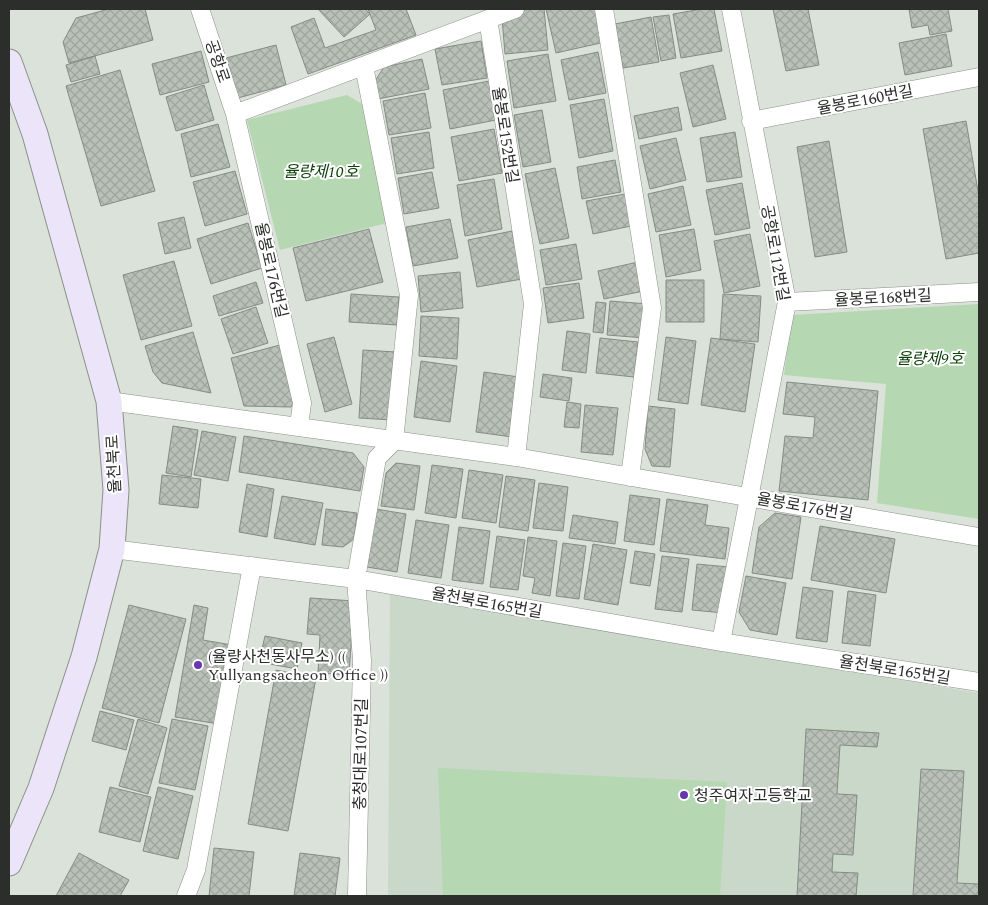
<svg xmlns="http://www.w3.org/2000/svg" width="988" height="905" viewBox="0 0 988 905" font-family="Spectral,'Noto Sans KR',serif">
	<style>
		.built { fill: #cad8c9 }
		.green { fill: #b5d7b1 }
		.building { fill: url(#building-cross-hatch); stroke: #848c83 }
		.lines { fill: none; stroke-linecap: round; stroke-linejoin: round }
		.street-casing { stroke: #8a9189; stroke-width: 19 }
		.secondary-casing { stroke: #8a9189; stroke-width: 27 }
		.street { stroke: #fff; stroke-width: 18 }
		.secondary { stroke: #ece5fa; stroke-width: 25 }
		.poi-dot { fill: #6937af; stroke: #fff; stroke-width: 2 }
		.labels { text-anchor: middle; stroke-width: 4; stroke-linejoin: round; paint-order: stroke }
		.street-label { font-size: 16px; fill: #2b2e2b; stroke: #fff }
		.park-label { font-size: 16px; font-style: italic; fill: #0f420d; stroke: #fff }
		.poi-label { font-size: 16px; fill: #2b2e2b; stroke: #fff; text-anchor: start }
	</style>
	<defs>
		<pattern id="building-cross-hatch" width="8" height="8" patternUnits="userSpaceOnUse" patternTransform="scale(1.25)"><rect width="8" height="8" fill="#b8c0b8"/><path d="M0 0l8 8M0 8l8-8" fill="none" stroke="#9ea59e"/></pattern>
	</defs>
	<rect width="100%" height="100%" fill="#dae2d9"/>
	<path class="built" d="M390 594 979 693V896H388Z"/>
	<path class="green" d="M347 95 367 107 395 221 280 250 247 120Z
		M979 304V519L877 503 886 384 784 375 792 315Z
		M438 768 727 782 720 896H443Z"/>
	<path class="building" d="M109 9H145L153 40 69 63 63 42 76 18Z
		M318 9H365L370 14 344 37Z
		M368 9H406L416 35 308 74 291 27 314 18 325 48 376 30Z
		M528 9H544L548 50 505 54 502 18Z
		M546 9H598L605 42 556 53Z
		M702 9H714L722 51 681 58 673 14Z
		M773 9H808L819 65 786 71Z
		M909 9H948L952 31 930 35 928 25 912 28Z
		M669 15 676 58 661 61 653 17Z
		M651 17 659 62 623 68 615 24Z
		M946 34 952 66 905 75 899 43Z
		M481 41 487 78 442 85 435 49Z
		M276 45 286 85 238 98 226 58Z
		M201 51 209 82 160 95 152 64Z
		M598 52 606 93 569 100 561 60Z
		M548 54 556 101 514 108 507 61Z
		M95 56 100 74 71 82 66 65Z
		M422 59 429 89 378 99 375 81 384 67Z
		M713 65 726 119 693 127 680 73Z
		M120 70 155 191 101 206 66 86Z
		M489 81 496 120 450 129 443 90Z
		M204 85 214 120 176 131 166 97Z
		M425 93 431 128 389 135 383 101Z
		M604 99 613 151 579 158 570 105Z
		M678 107 682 130 639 139 634 116Z
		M542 110 551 162 523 167 514 115Z
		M966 121 979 197V253L946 259 923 129Z
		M218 124 230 167 191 177 181 134Z
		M494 129 502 173 459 181 451 137Z
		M429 132 434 168 397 174 391 138Z
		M735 132 742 177 707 182 700 138Z
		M676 138 686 180 650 189 640 146Z
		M829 141 847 252 815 257 797 147Z
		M615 160 621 192 582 199 577 167Z
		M555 168 569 238 540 244 525 174Z
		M235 171 247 214 205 226 193 182Z
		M432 172 439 208 404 214 398 178Z
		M494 179 502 229 465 236 457 185Z
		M742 183 750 228 715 235 706 190Z
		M683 186 691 225 656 232 648 194Z
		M625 194 631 226 593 234 586 201Z
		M184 217 191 248 165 254 158 223Z
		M450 219 458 258 413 266 406 227Z
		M248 223 262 268 211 284 197 239Z
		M369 229 383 282 306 301 293 248Z
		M694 229 701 270 666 277 659 235Z
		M512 231 522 279 477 287 468 240Z
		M750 234 760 286 724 293 714 241Z
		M576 244 582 279 546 285 540 250Z
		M174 261 192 326 141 340 123 275Z
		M638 262 644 291 604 299 598 271Z
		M460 272 463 308 421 312 418 276Z
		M666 280H704V322H666Z
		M256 282 263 303 219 316 213 296Z
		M579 283 584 318 548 323 543 288Z
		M351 294 399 297 397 325 349 322Z
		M723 294 761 296 758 342 720 339Z
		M610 301 648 304 645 338 607 335Z
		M596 302 606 303 603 333 593 332Z
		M256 307 268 343 233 354 221 319Z
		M421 316 459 318 457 359 419 356Z
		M567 331 590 334 586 373 562 370Z
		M193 332 211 393 162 383 153 372 145 346Z
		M334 337 352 404 325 412 307 344Z
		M666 337 696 341 688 404 658 400Z
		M600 338 638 342 634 377 596 373Z
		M711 338 755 344 745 412 701 405Z
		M280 345 295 398 291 407 244 406 231 358Z
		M363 350 396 352 392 420 359 418Z
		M421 361 457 366 450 422 414 417Z
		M484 372 519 377 512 437 476 432Z
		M543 374 572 378 569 401 540 397Z
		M787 382 878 391 868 500 779 491 785 436 813 438 815 417 783 414Z
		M567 402 581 404 579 428 564 427Z
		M585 405 618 408 613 455 581 452Z
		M648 406 675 409 670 467 652 466 645 449Z
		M173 426 198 430 191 477 166 473Z
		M202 431 236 437 228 481 194 475Z
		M244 436 353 453 364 467 360 491 239 472Z
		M396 463 420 466 414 510 381 506 386 473Z
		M432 465 463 469 456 518 425 513Z
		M469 470 503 475 496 523 462 518Z
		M162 475 201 479 198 508 159 504Z
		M506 476 535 480 528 531 499 527Z
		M539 483 568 487 563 531 533 528Z
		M247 484 274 489 267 537 239 532Z
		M630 495 660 499 654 545 624 541Z
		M282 496 323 503 315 545 274 538Z
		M667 499 708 505 705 525 729 528 725 559 660 551Z
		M326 509 357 513 354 539 343 547 322 545Z
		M376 509 406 514 397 572 367 567Z
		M775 513 801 517 792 579 752 573 759 527Z
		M573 515 618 522 615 544 569 538Z
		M416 520 449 525 441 578 408 573Z
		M820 526 895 539 886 593 811 580Z
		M459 527 490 531 483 584 452 580Z
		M497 536 525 540 518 590 490 587Z
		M528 537 557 541 550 596 532 593 535 578 523 576Z
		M563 543 586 546 579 599 556 596Z
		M593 544 627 550 618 605 584 599Z
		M635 551 655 554 650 586 630 583Z
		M662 556 689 559 682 612 655 609Z
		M697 564 729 567 724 613 692 610Z
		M746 576 786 583 777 635 750 630 739 612Z
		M803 587 833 591 827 642 796 638Z
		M848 591 876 595 870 646 842 643Z
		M310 598 354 601 349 675 318 673 320 635 307 634Z
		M129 605 186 619 159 723 102 708Z
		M194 605 208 608 203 640 232 645 219 724 175 717Z
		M265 636 302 643 297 669 259 662Z
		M276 670 316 678 288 831 248 824Z
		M100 711 134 720 126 750 92 741Z
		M138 719 167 728 148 794 119 786Z
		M172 719 208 726 195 790 159 783Z
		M806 729 879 733 877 747 840 745 837 794 857 795 853 855 833 854 832 872 858 873 856 896H797Z
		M921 769 964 771 957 883 979 884V896H913Z
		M110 787 151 797 140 842 99 832Z
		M158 787 193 796 178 859 143 851Z
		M214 848 254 852 249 896H209Z
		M79 853 129 880 120 896H56Z
		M300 853 340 858 335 896H294Z"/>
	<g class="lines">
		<defs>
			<path id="street" d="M200 9 235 114 302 403 299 426
				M604 9 652 308 630 477
				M488 19 533 304 516 457
				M235 114 515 9
				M751 121 979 77
				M787 302 979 292
				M109 401 516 457 979 537
				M112 549 356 579 721 642 979 682
				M721 642 787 302 731 9
				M186 896 196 870 252 566
				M357 896 362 660 356 579 377 458 394 441 409 295 364 66"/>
			<path id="secondary" d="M9 62 35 134 109 401 116 490 112 549 84 657 41 788 9 863"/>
		</defs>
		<use href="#street" class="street-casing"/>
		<use href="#secondary" class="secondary-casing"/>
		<use href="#street" class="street"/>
		<use href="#secondary" class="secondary"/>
	</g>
	<g class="poi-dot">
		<circle cx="198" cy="665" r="5"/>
		<circle cx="684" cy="795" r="5"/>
	</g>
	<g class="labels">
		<g class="street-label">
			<text transform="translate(218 61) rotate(71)" y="6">공항로</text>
			<text transform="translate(865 99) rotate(-11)" y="6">율봉로160번길</text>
			<text transform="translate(506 135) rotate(81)" y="6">율봉로152번길</text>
			<text transform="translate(776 253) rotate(80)" y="6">공항로112번길</text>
			<text transform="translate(272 270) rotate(77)" y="6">율봉로176번길</text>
			<text transform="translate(883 297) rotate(-3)" y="6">율봉로168번길</text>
			<text transform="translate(113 464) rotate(-93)" y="6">율천북로</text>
			<text transform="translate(805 506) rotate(10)" y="6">율봉로176번길</text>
			<text transform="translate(487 602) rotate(10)" y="6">율천북로165번길</text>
			<text transform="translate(895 669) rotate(9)" y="6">율천북로165번길</text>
			<text transform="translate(360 754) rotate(-89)" y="6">충청대로107번길</text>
		</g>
		<g class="park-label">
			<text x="321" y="177">율량제10호</text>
			<text x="930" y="364">율량제9호</text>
		</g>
		<g class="poi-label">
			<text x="208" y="662">(율량사천동사무소) ((<tspan x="208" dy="18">Yullyangsacheon Office ))</tspan></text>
			<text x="694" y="801">청주여자고등학교</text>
		</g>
	</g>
	<rect width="988" height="905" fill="none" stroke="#2b2e2b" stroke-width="20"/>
</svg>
